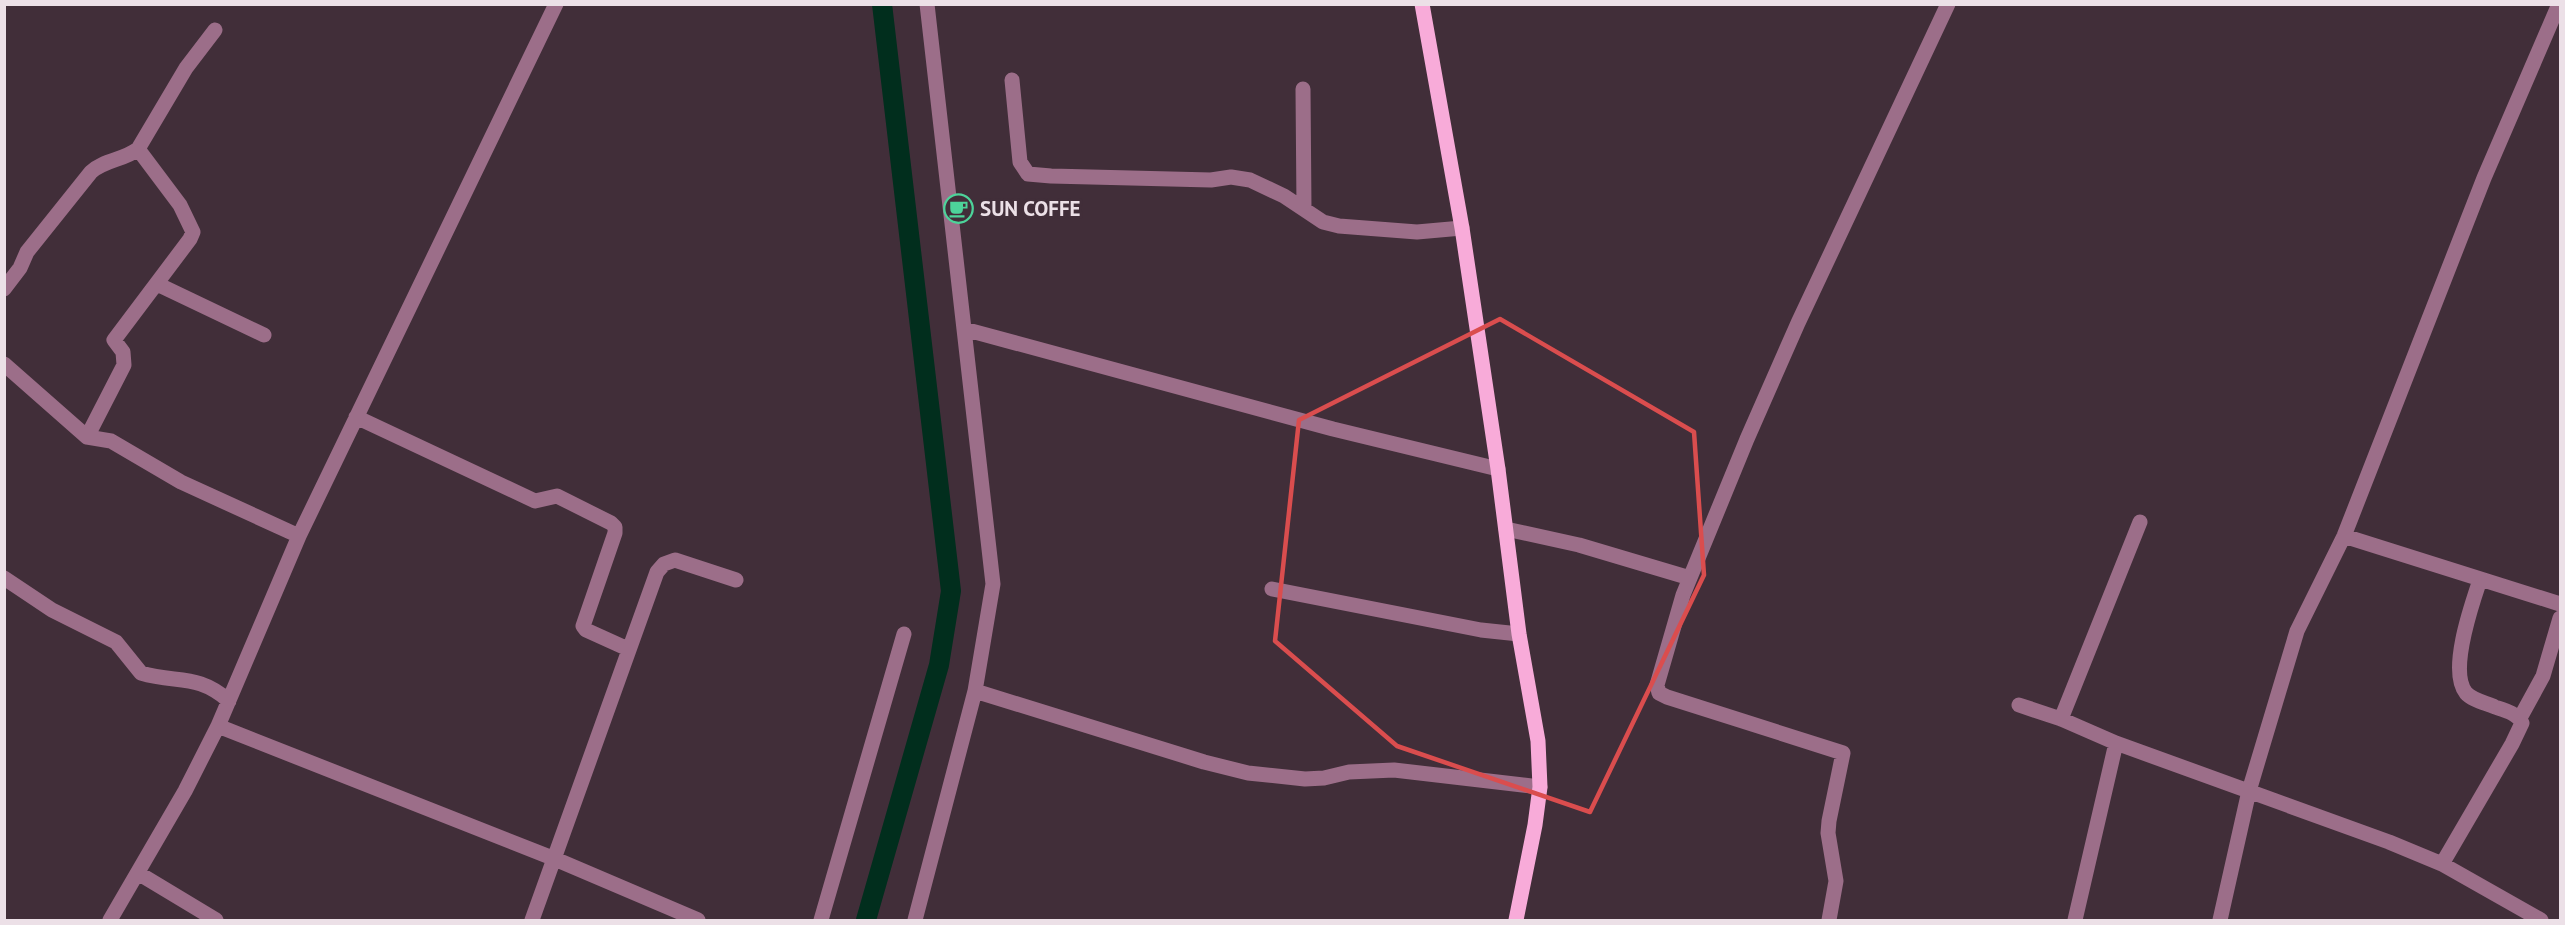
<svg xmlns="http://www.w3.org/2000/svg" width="2565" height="925" viewBox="0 0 2565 925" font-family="'PT Sans',sans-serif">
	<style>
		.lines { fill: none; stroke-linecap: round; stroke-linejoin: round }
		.canal { stroke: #012e1d; stroke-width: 20 }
		.minor { stroke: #9c6e89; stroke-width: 15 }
		.major { stroke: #f8abd9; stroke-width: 15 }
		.marked { fill: none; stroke: #da4d4e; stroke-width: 4.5; stroke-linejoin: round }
		.labels { text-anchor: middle; stroke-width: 6; stroke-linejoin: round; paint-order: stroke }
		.poi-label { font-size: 21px; font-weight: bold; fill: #ece0e7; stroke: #412e39; text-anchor: start }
	</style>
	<rect width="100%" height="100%" fill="#412e39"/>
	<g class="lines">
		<path class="canal" d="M866 920 939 665 951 591 882 4"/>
		<path class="minor" d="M1012 80 1020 162 1028 174 1051 176 1211 180 1231 177 1250 180 1284 196 1323 222 1339 226 1417 232 1462 228
			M1303 89 1304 209
			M157 284 264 335
			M4 289 20 268 27 252 91 172C104 160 124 160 138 149L186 68 215 30
			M964 329 1333 429 1498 469
			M4 364 87 437 111 441 181 482 299 536
			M356 417 535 501 557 496 611 523 615 527V533L583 626 586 630 628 649
			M87 437 124 365 123 352 114 340 190 239 193 232 180 205 138 149
			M1506 529 1579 545 1690 578
			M2344 536 2560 604
			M4 578 52 610 116 642 141 673C177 684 197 673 229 701
			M1272 589 1481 630 1519 634
			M975 691 1204 762 1248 773 1305 779 1324 778 1349 772 1394 770 1540 787
			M2019 705 2061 719 2116 743 2389 842 2442 864 2541 920
			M2520 718 2543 676 2560 618
			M2061 719 2140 522
			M218 726 555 859 698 920
			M2442 864 2512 744 2522 723C2517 713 2504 710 2495 707 2486 703 2472 700 2466 693 2448 671 2472 604 2480 580
			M138 873 216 920
			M110 920 185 791 218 726 299 536 556 4
			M532 920 657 572 664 564 675 560 736 580
			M821 920 904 634
			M915 920 975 691 993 584 927 4
			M1829 920 1836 881 1828 833 1829 821 1843 753 1667 697 1659 693 1657 685 1683 595 1747 439 1798 323 1948 4
			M2075 920 2116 743
			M2220 920 2249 791 2297 631 2344 536 2484 178 2559 4"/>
		<path class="major" d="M1422 4 1462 228 1498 469 1519 634 1538 741 1540 787 1535 825 1516 920"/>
	</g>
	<path class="marked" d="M1500 319 1694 432 1704 575 1590 812 1397 746 1275 641 1299 420Z"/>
	<defs>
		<symbol id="cafe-ring" viewBox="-11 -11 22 22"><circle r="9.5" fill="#412e39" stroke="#4dd39a" stroke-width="1.5"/><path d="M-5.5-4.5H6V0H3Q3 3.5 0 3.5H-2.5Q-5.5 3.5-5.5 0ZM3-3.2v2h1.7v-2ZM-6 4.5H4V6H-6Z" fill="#4dd39a"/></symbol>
	</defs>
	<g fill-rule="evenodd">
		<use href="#cafe-ring" x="942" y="192" width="33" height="33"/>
	</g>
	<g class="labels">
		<g class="poi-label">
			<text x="980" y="216">SUN COFFE</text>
		</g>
	</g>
	<rect width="2565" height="925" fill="none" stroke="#ece0e7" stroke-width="12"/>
</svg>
